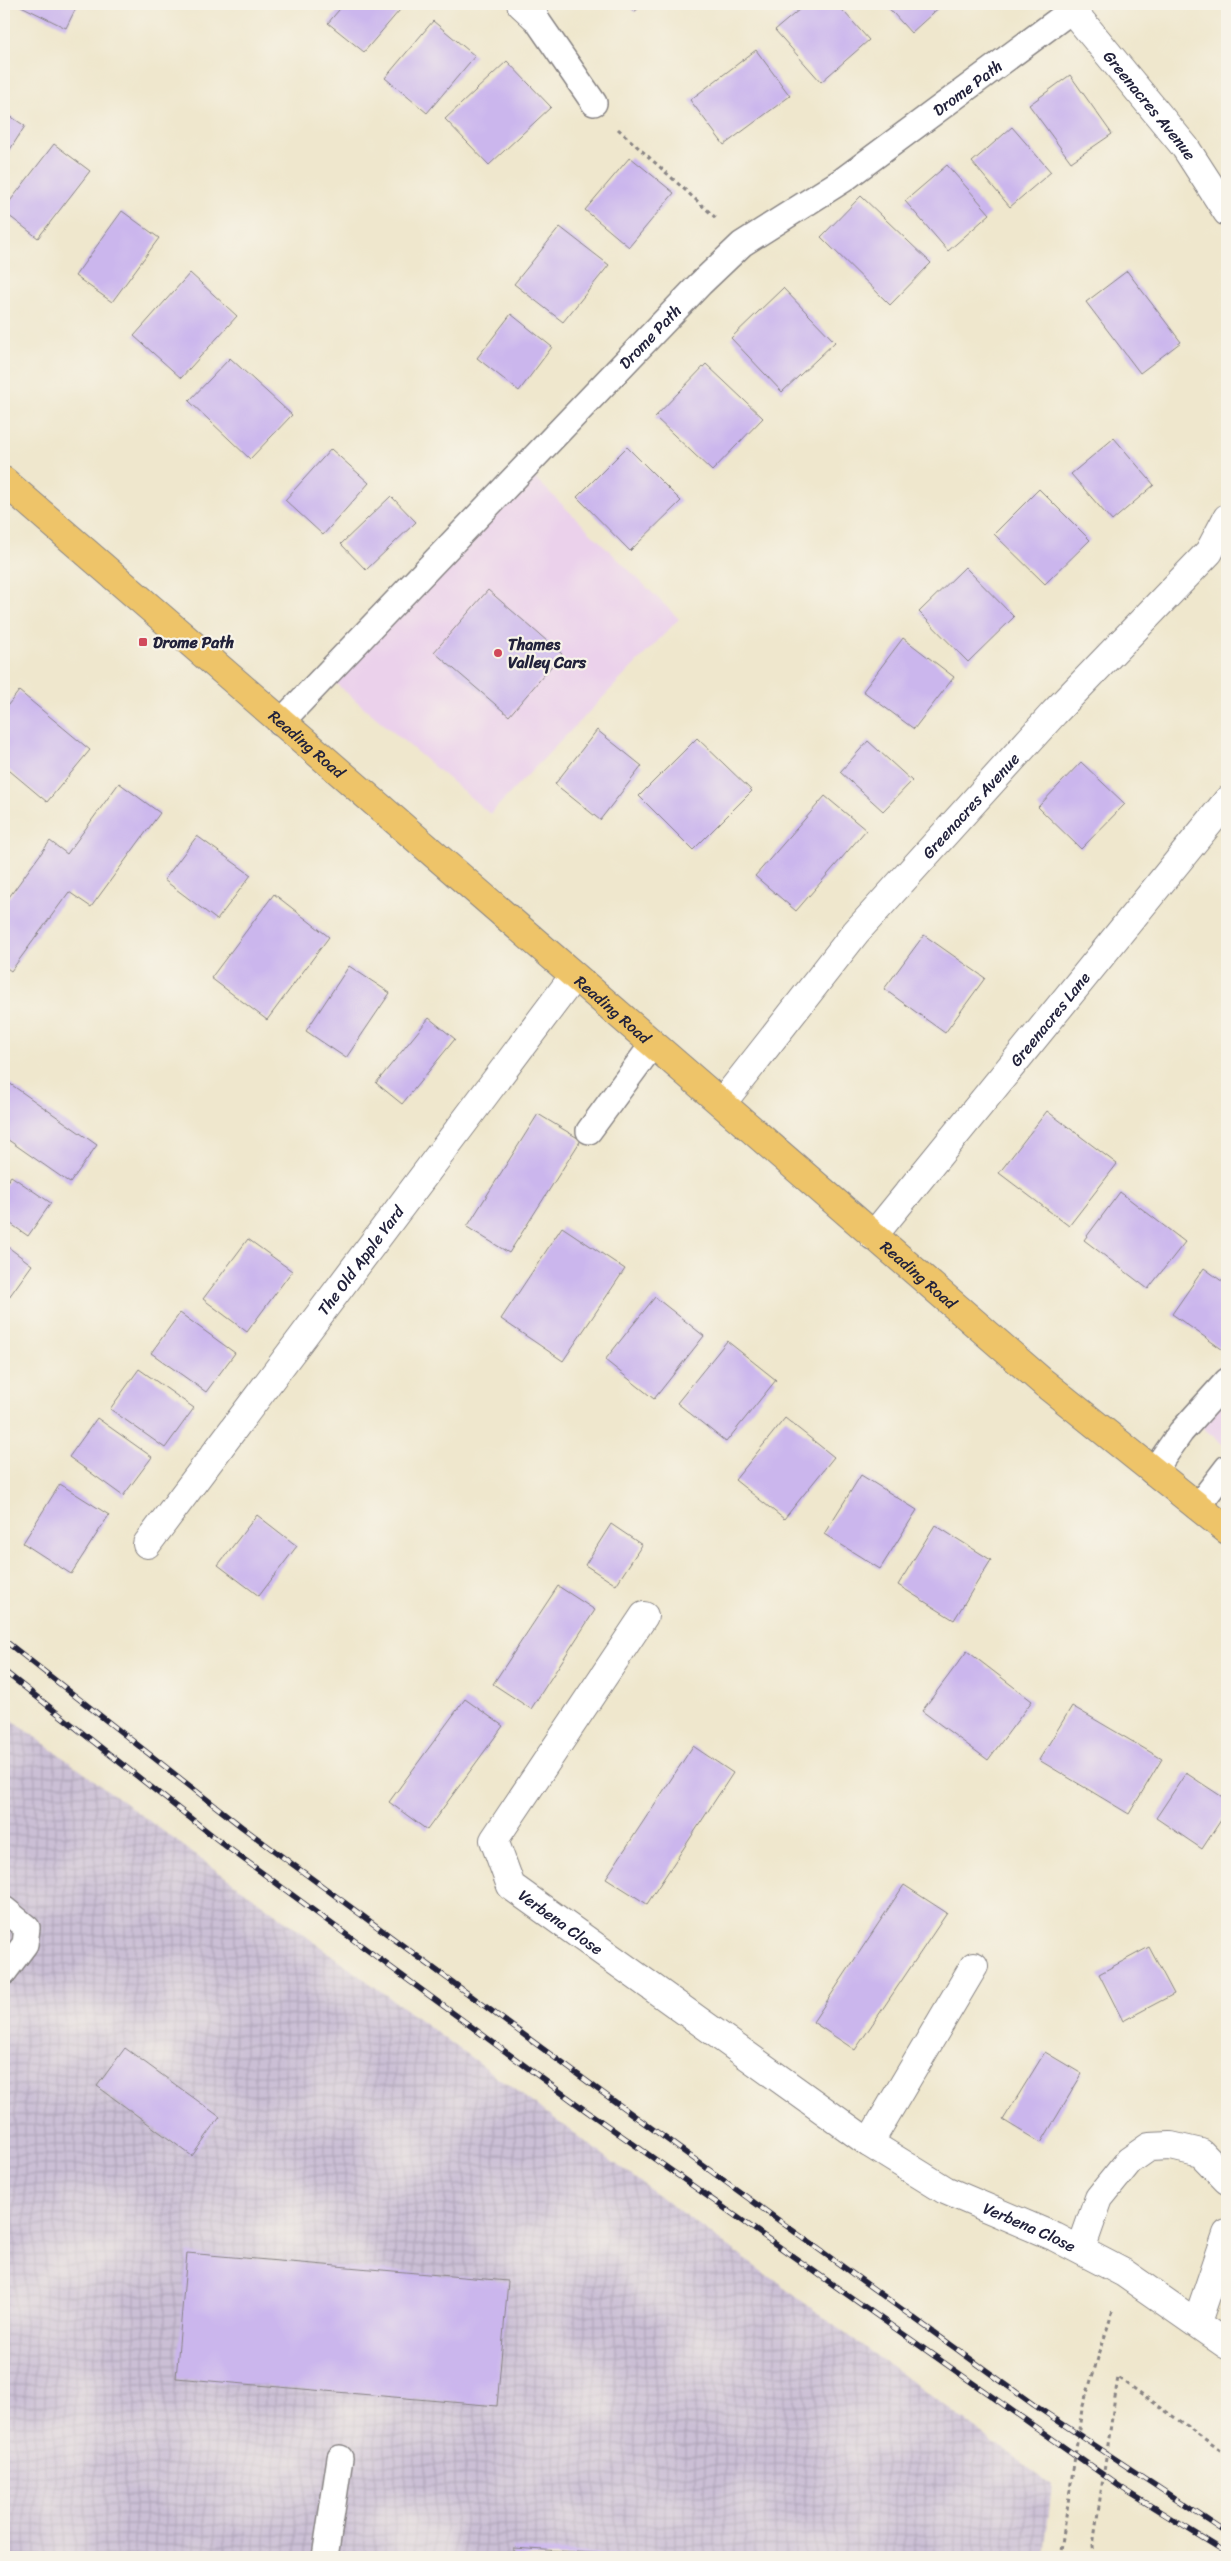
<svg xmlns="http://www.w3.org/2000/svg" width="1231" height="2561" viewBox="0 0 1231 2561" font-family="Sriracha,sans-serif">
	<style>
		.built { fill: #ebd1eb }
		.industrial { fill: url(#industrial-grid) }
		.building { fill: #cbb6ed }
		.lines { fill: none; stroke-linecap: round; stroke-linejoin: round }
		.lane-casing { stroke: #888484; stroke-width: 28 }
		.street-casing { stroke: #888484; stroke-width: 30 }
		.primary-casing { stroke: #888484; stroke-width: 30 }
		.path { stroke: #888484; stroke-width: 3; stroke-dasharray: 4 4; stroke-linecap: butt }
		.lane { stroke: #fff; stroke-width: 25 }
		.street { stroke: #fff; stroke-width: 28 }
		.primary { stroke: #eec469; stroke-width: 28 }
		.rail-casing { stroke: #22223b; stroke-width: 5.5 }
		.rail { stroke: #f7f3e8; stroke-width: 4; stroke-dasharray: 11; stroke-linecap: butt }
		.poi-dot { fill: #d1495b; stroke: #f7f3e8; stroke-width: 2 }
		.labels { text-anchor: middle; stroke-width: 4.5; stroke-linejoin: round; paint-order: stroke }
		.street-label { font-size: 16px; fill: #22223b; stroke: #f7f3e8 }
		.poi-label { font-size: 16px; font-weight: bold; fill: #22223b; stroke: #f7f3e8; text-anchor: start }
	</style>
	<defs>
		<pattern id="industrial-grid" width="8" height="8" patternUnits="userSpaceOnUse" patternTransform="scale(1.25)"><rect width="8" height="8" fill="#cbbfd5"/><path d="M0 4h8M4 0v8" fill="none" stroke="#aea4b8"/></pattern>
	</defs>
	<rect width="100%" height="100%" fill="#f7f3e8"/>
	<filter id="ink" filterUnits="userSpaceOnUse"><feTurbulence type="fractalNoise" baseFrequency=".02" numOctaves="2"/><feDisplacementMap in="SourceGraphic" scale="10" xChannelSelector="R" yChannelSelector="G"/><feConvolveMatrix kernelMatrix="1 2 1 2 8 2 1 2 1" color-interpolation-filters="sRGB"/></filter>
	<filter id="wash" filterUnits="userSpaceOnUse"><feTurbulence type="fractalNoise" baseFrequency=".0096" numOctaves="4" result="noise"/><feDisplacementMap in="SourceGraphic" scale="20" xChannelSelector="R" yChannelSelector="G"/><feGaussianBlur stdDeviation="1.12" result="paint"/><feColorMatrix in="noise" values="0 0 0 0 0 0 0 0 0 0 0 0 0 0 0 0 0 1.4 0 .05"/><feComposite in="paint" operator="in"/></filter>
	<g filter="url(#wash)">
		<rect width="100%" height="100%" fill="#efe7cd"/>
		<path class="built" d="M534 477 679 619 490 814 334 682Z
			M1227 1357V1448L1183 1411Z"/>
		<path class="industrial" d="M4 1714 1052 2485 1044 2557H4Z"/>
		<g id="blocks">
			<path class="building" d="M17 4H78L66 28Z
				M344 4H405L364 52 328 23Z
				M628 4H644L634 12Z
				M806 4H837L869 40 821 82 775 30Z
				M885 4H943L911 33Z
				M433 21 475 56 427 113 385 78Z
				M756 50 790 96 724 145 690 100Z
				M507 61 551 107 489 165 445 119Z
				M1070 75 1112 134 1071 162 1029 105Z
				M4 112 25 126 4 159Z
				M1012 127 1051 172 1010 207 972 162Z
				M54 144 90 171 38 238 4 212V209Z
				M630 157 674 193 629 247 585 210Z
				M947 165 990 214 948 251 905 201Z
				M861 196 931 263 890 305 821 237Z
				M122 211 159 238 112 302 75 276Z
				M560 227 609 265 563 322 514 284Z
				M1127 271 1181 342 1140 373 1086 302Z
				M190 273 237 316 181 378 134 336Z
				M783 288 835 342 782 392 731 338Z
				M511 314 552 347 519 391 477 358Z
				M230 358 292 415 250 459 189 401Z
				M706 364 763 418 712 471 655 417Z
				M1114 438 1154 485 1112 521 1071 474Z
				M627 447 681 501 630 551 577 497Z
				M331 449 369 483 323 535 285 500Z
				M1039 489 1090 540 1045 584 994 534Z
				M391 496 416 522 366 570 341 544Z
				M965 567 1014 617 968 662 919 612Z
				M488 590 562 654 509 716 434 652Z
				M903 638 954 677 914 729 863 691Z
				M19 691 90 750 47 802 4 766V710Z
				M597 730 642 766 600 820 555 784Z
				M697 738 752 791 693 850 639 796Z
				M868 741 912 781 883 811 840 772Z
				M1081 762 1125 804 1081 849 1038 807Z
				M119 783 160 813 91 907 69 892 11 971 4 966V904L50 841 67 854Z
				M825 796 866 830 796 911 755 876Z
				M197 836 251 875 217 920 164 880Z
				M274 894 329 937 267 1020 211 978Z
				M924 935 985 978 945 1033 884 989Z
				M349 966 390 993 346 1058 306 1031Z
				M429 1018 455 1039 402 1104 376 1083Z
				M9 1083 97 1145 70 1183 4 1137V1091Z
				M1047 1111 1117 1164 1069 1226 999 1173Z
				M538 1114 581 1140 509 1253 467 1227Z
				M11 1176 51 1203 28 1236 4 1219V1186Z
				M1120 1192 1185 1242 1148 1289 1084 1240Z
				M562 1227 625 1269 563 1361 501 1319Z
				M248 1239 292 1271 247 1332 203 1299Z
				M4 1244 32 1265 4 1304Z
				M1204 1268 1227 1285 1226 1352 1172 1314Z
				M655 1297 704 1336 654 1399 605 1360Z
				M180 1313 235 1353 206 1392 151 1353Z
				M727 1341 776 1380 726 1442 677 1403Z
				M139 1369 194 1408 165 1448 110 1409Z
				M97 1418 152 1457 123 1496 69 1457Z
				M785 1418 834 1457 784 1519 735 1480Z
				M861 1475 917 1510 880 1569 824 1534Z
				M60 1484 109 1515 71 1574 23 1543Z
				M257 1515 297 1546 259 1596 218 1565Z
				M611 1524 642 1545 616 1585 585 1565Z
				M935 1525 991 1560 954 1620 898 1585Z
				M558 1586 595 1610 531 1709 493 1684Z
				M967 1651 1032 1701 988 1760 922 1711Z
				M465 1699 503 1726 427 1830 389 1802Z
				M1072 1706 1162 1759 1129 1814 1039 1760Z
				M693 1746 733 1773 647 1904 606 1878Z
				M1186 1773 1227 1800V1811L1202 1849 1156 1818Z
				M904 1885 947 1913 855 2050 813 2022Z
				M1149 1947 1174 1994 1123 2021 1099 1974Z
				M125 2048 220 2117 192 2156 97 2086Z
				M1045 2052 1082 2074 1041 2143 1003 2120Z
				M187 2253 508 2281 497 2406 176 2378Z
				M513 2548 624 2555V2557H513Z"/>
		</g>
	</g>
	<g filter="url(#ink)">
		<use href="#blocks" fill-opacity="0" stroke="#888484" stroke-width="1"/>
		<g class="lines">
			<defs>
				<g id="lane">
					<path d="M534 16 594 103"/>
					<path id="s1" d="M280 723 700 284 742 244 843 180 1072 10"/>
					<path d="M589 1131 653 1044"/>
					<path d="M1153 1472 1181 1432 1227 1381"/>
					<path d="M1197 1507 1227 1468"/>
					<path d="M4 1909 27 1928 25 1944 4 1972"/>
					<path d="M325 2557 340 2458"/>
				</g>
				<g id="street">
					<path d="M521 4 534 16"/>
					<path id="s2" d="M1067 4 1185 147 1227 212"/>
					<path id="s3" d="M722 1103 856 932 1054 713 1209 552 1227 518"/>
					<path id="s4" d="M873 1236 1227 801"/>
					<path id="s5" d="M147 1544 574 976"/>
					<path id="s6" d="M644 1616 494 1840 511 1886 869 2143 945 2190 1055 2237 1124 2273 1227 2345"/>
					<path d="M869 2143 974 1966"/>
					<path d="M1081 2249 1099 2198 1129 2161 1149 2147 1171 2146 1201 2153 1227 2180"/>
					<path d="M1197 2322 1227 2234"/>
				</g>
				<g id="primary">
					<path id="s7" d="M4 481 1044 1383 1227 1530"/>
				</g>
			</defs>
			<use href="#lane" class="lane-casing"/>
			<use href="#street" class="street-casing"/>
			<use href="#primary" class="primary-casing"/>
			<path class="path" d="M618 129 717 219
				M1222 1577 1227 1571
				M1060 2557 1082 2409 1113 2310
				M1094 2557 1093 2546 1118 2377 1227 2455"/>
			<use href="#lane" class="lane"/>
			<use href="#street" class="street"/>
			<use href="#primary" class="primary"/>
			<defs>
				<path id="rail" d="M4 1640 242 1827 596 2088 1034 2405 1227 2533
					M4 1671 227 1847 585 2110 1122 2488 1227 2553"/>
			</defs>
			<use href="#rail" class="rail-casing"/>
			<use href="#rail" class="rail"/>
		</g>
	</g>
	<g class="poi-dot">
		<rect x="138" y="637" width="10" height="10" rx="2.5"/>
		<circle cx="498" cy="653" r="5"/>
	</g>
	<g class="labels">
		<g class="street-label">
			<text dy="6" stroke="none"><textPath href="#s1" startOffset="940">Drome Path</textPath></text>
			<text dy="6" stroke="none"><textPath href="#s2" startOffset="131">Greenacres Avenue</textPath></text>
			<text dy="6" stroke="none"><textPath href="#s1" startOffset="535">Drome Path</textPath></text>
			<text dy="6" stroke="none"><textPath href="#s7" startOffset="401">Reading Road</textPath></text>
			<text dy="6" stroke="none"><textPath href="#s3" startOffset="388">Greenacres Avenue</textPath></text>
			<text dy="6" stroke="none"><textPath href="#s7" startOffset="806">Reading Road</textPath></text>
			<text dy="6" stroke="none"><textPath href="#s4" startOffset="280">Greenacres Lane</textPath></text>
			<text dy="6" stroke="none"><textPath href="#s5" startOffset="355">The Old Apple Yard</textPath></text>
			<text dy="6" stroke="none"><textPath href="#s7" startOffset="1211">Reading Road</textPath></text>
			<text dy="6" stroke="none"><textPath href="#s6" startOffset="380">Verbena Close</textPath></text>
			<text dy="6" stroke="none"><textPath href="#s6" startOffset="941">Verbena Close</textPath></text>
		</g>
		<g class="poi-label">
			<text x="153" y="648">Drome Path</text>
			<text x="508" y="650">Thames<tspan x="508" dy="18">Valley Cars</tspan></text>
		</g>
	</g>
	<rect width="1231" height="2561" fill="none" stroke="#f7f3e8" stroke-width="20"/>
</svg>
